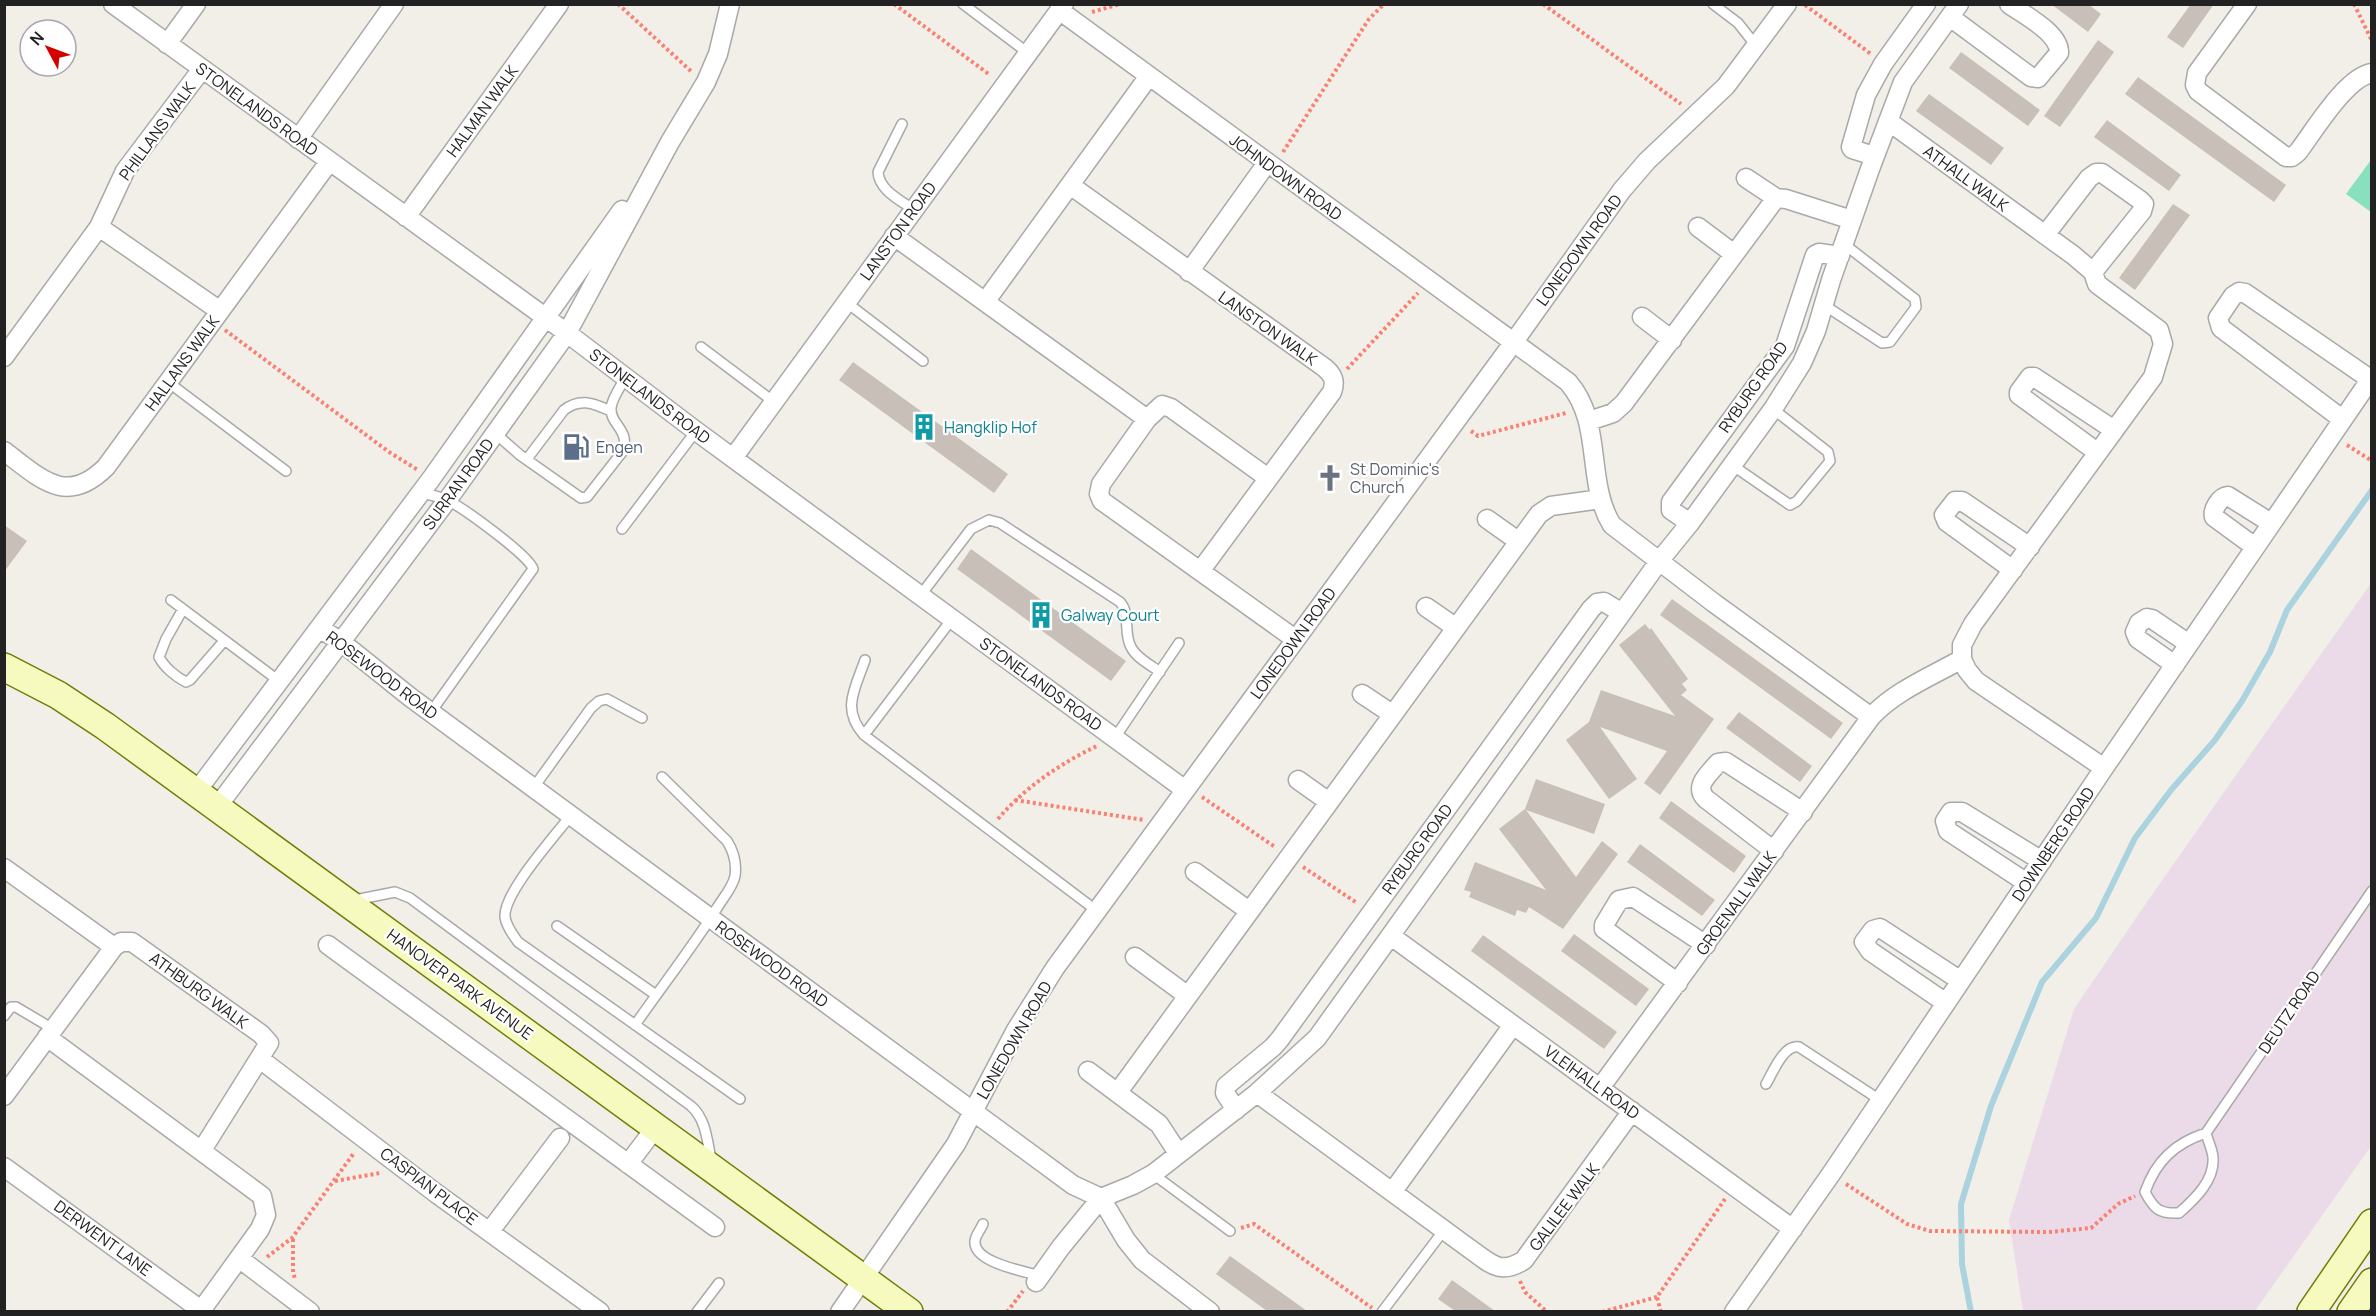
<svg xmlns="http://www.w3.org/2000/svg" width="2376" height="1316" viewBox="0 0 2376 1316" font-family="Manrope,sans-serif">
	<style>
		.industrial { fill: #ebdbe8 }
		.pitch { fill: #88e0be }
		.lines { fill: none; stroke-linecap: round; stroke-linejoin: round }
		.stream { stroke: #aad3df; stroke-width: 6 }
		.building { fill: #c7bfb8 }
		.lane-casing { stroke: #a9a9a9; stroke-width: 12 }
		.street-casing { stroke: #a9a9a9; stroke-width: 21 }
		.secondary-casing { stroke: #707d05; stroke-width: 30 }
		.path { stroke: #fa8072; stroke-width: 4; stroke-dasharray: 3 3; stroke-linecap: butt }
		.lane { stroke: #fff; stroke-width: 9 }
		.street { stroke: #fff; stroke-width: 18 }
		.secondary { stroke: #f7fabf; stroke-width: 27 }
		.labels { text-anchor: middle; stroke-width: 4.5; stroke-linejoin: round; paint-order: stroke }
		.street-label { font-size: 16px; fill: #222; stroke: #fff }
		.culture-label { font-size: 16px; fill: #0d838f; stroke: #fff; text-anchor: start }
		.service-label { font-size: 16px; fill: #4e5e75; stroke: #fff; text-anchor: start }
		.worship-label { font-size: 16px; fill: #5b616d; stroke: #fff; text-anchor: start }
	</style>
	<rect width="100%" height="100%" fill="#f2efe9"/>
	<path class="industrial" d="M2371 583V1146L2255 1311H2023L2009 1220 2074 1009 2151 896Z"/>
	<path class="pitch" d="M2371 160V212L2346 194Z"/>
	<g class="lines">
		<path class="stream" d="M1971 1312 1962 1264 1961 1204 1991 1106 2042 982 2096 918 2135 838 2171 790 2215 740 2242 701 2270 652 2287 610 2372 490"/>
	</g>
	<path class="building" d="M2051 4H2088L2101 14 2088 32Z
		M2191 4H2214L2183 48 2167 37Z
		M2098 40 2114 52 2060 127 2044 116Z
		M1961 52 2040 110 2028 126 1949 68Z
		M2138 77 2286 185 2274 202 2125 94Z
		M1929 94 2004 148 1991 165 1916 111Z
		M2107 120 2181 175 2169 191 2094 137Z
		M2173 204 2190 215 2135 290 2119 278Z
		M853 362 1008 474 994 493 839 380Z
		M4 525 27 541 4 572Z
		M971 549 1126 661 1111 681 957 569Z
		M1672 599 1843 723 1831 739 1660 615Z
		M1645 624 1650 630 1651 628 1688 679 1682 684 1687 690 1681 695 1714 719 1660 795 1644 783 1667 751 1600 727 1637 779 1609 799 1566 740 1589 722 1601 690 1675 716 1619 645Z
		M1739 712 1812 766 1800 782 1726 728Z
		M1536 779 1605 804 1594 834 1526 810 1576 877 1602 841 1618 854 1563 929 1529 907 1526 913 1517 910 1515 916 1469 897 1471 892 1464 890 1475 862 1546 890 1499 829 1525 809Z
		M1671 801 1746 856 1734 873 1659 818Z
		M1640 844 1715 900 1702 916 1627 862Z
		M1574 934 1649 989 1636 1006 1561 951Z
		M1483 935 1617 1032 1604 1049 1471 951Z
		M1230 1256 1307 1311H1267L1216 1274Z
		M1452 1280 1495 1311H1455L1438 1299Z"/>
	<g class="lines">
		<defs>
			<path id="lane" d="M963 4 1028 53
				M1713 4 1738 23 1757 47
				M902 124 878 172C879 190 900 200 914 210
				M846 302 923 361
				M1824 305 1882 343 1890 342 1916 307 1915 299 1844 244
				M701 347 774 402
				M168 382 286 471
				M495 433 520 455 581 498 587 497 623 451C630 429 610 425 611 408 612 398 621 386 625 378
				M527 459 564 410C581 397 594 404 611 411
				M1732 465 1790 505 1797 501 1830 461 1828 452 1773 409
				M421 493C430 495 440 496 449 501 463 508 530 556 533 569L431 712
				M622 529 696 431
				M920 596 971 529 989 520 1000 523 1120 602C1131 614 1123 633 1131 647 1136 658 1151 665 1160 672
				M171 600 279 681
				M183 609 166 639 159 657C164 667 176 677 186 682L190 680 224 641
				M865 660C855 689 841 709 864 735L1097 911
				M864 735 952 619
				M1114 739 1179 643
				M534 787 591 708 599 701 607 699 642 718
				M571 815C556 835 503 893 505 917 506 926 513 935 518 942L740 1099
				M355 900 395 892 410 898 691 1106C706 1119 707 1140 711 1159
				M557 926 656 995
				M4 1016 11 1007H16L53 1029
				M635 1025C662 986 692 948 717 908 723 898 733 887 735 876 737 862 734 852 727 841L662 777
				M1766 1084C1773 1072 1784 1044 1799 1047L1880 1100
				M2206 1133 2372 891
				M2206 1133C2208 1141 2212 1149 2213 1157 2215 1180 2195 1199 2179 1213 2159 1214 2154 1209 2145 1192 2156 1161 2175 1143 2206 1133Z
				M1153 1174 1230 1231
				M983 1224C981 1229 975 1236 975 1241 973 1263 1025 1271 1040 1276
				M697 1312 719 1283
				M1382 1312 1444 1230"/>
			<path id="street" d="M113 4 567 333 696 431 1184 789
				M2247 4 2197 73 2195 85 2198 91 2286 157H2292L2298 152C2314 131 2346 77 2372 73
				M1059 10 1568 382C1604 423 1585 482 1612 525L1714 603 1871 717
				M1950 17 2031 77 2038 78 2059 53C2060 33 2024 15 2009 4
				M167 44 196 4
				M1888 121 2073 255 2093 272 2097 284 2159 330 2163 344 2153 377 1973 624 1962 645V659
				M298 139 394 4
				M1874 156 1852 149 1851 147 1866 95 1883 64 1926 4
				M1746 178 1776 198 1786 199 1852 220
				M1070 185 1325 368C1333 375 1336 381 1332 392L1201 570
				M406 217 559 4
				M99 227 220 311
				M1698 227 1734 254
				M2045 235 2089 178 2096 173H2102L2140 200 2144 204 2142 211 2093 272
				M894 236 1147 419
				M1189 272 1267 163
				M985 302 1149 76
				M1642 317 1672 340
				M4 357 99 227 125 171 202 69
				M2342 419 2221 328 2218 318 2233 296 2239 292 2245 293 2370 379
				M1589 421 1613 413 1624 403 1776 198
				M4 451C40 478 66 507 106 467L329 162
				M2097 452 2019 395V392L2030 377H2034L2114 430
				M733 458 1064 4
				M1268 478 1171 408 1162 405 1147 419 1101 484 1099 494 1102 501 1295 639
				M1487 519 1518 541
				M1690 523 1671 510V502L1785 346 1815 255 1819 253 1840 256
				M2255 547 2214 517C2212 509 2220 497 2228 496L2271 523
				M2013 570 1947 522 1944 515 1955 501H1962L2030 547
				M1426 607 1455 627
				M319 628 340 641 410 697 1073 1185 1101 1198 1126 1240 1142 1260 1210 1312
				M2175 665 2138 639 2135 632 2139 623 2147 618 2152 619 2189 644
				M1362 694 1392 714
				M1298 780 1329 802
				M196 792 431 479 622 210
				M217 807 451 495 567 333 670 142 706 82 718 54 730 4
				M1774 851 1706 799C1693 786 1709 774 1718 763L1726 762 1803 812
				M4 868 114 947
				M1195 872 1249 911
				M2027 883 1948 831 1945 821 1951 812H1962L2042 861
				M1391 936 1793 1229
				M328 945 715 1227
				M1135 957 1188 996
				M1678 983 1604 929V925L1619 900 1633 897 1706 945
				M1946 1003 1870 951 1864 942 1873 930 1880 928 1961 981
				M47 1037 262 1196 266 1215 260 1229 200 1312
				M260 1059 437 1194 600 1312
				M1088 1071 1159 1124 1178 1153
				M1600 1088 1871 717C1895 691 1932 676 1962 659L1967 670 1976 681 2104 768
				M1118 1092 1539 514 1551 506 1601 499
				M1257 1093 1470 1249C1490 1263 1500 1276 1524 1260L1632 1111
				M4 1096 114 947 121 942H132L261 1034 269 1043 202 1150
				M1236 1110 1225 1093 1226 1086 1273 1047 1280 1039 1591 609 1597 603 1604 602 1622 613
				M628 1164 656 1127
				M4 1167 201 1310
				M1393 1191 1513 1025
				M490 1231 560 1138
				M240 1259 310 1312
				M1036 1282 1061 1247 1101 1198 1133 1185 1153 1174 1257 1093 1317 1038 1660 560 1690 523 1773 409 1802 363 1816 331 1831 280 1870 169 1903 82 1959 4
				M840 1312 956 1144 1016 1030 1055 968 1513 343 1622 190 1647 161 1726 86 1787 4
				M1734 1312 1831 1174 2104 768 2372 377"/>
			<path id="secondary" d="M4 667 58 695 105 726 909 1312
				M2311 1312 2372 1223
				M2351 1312 2372 1282"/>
		</defs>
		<use href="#lane" class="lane-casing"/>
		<use href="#street" class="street-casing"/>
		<use href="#secondary" class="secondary-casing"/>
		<path class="path" d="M618 4 693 73
			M894 4 990 75
			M1543 4 1681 104
			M2354 4 2372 41
			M1805 5 1871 54
			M1092 12 1120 4
			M1283 152 1369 19 1384 4
			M225 330 389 452 418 470
			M1347 369 1418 293
			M1471 431 1478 436 1566 413
			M2347 445 2372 461
			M1202 797 1275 847
			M1015 800 1144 820
			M998 819C1024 788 1061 763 1097 746
			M1303 867 1357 903
			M335 1181 380 1173
			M1846 1184 1907 1224 1930 1231 2049 1232 2091 1228 2118 1204 2135 1196
			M1241 1228 1254 1224 1372 1308
			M293 1239V1272L295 1279
			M267 1257 292 1238 354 1153
			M1520 1281 1525 1292 1547 1312
			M1007 1312 1023 1291
			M1602 1312 1657 1297
			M1661 1312 1657 1297 1725 1199"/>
		<use href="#lane" class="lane"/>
		<use href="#street" class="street"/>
		<use href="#secondary" class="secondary"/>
	</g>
	<defs>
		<symbol id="building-bare" viewBox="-9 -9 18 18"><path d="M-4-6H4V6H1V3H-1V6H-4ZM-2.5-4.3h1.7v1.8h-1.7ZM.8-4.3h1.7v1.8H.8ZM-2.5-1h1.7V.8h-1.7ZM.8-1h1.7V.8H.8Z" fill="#0f9aa8" stroke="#fff" stroke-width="2.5" paint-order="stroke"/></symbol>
		<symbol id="fuel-bare" viewBox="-9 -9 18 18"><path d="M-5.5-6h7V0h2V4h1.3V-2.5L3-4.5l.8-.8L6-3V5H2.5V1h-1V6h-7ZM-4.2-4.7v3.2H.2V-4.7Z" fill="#5c6f8a" stroke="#fff" stroke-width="2.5" paint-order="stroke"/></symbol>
		<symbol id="church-bare" viewBox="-9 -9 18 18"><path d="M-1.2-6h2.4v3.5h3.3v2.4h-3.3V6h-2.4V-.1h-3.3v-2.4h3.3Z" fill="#6b7280" stroke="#fff" stroke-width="2.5" paint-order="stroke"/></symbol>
	</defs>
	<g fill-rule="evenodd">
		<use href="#building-bare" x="905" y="408" width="38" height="38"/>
		<use href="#fuel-bare" x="557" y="428" width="38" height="38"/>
		<use href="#church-bare" x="1311" y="459" width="38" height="38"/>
		<use href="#building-bare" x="1022" y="596" width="38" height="38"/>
	</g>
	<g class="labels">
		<g class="street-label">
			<text transform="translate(257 109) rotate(36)" y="6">STONELANDS ROAD</text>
			<text transform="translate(482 111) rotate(-54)" y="6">HALMAN WALK</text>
			<text transform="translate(157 131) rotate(-54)" y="6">PHILLANS WALK</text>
			<text transform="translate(1286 177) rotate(36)" y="6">JOHNDOWN ROAD</text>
			<text transform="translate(1966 178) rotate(36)" y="6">ATHALL WALK</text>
			<text transform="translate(898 231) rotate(-54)" y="6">LANSTON ROAD</text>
			<text transform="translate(1579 250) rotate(-54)" y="6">LONEDOWN ROAD</text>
			<text transform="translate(1268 328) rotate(35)" y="6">LANSTON WALK</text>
			<text transform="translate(182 363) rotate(-54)" y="6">HALLANS WALK</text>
			<text transform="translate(1753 387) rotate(-55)" y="6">RYBURG ROAD</text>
			<text transform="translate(650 396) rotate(37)" y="6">STONELANDS ROAD</text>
			<text transform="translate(458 484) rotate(-54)" y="6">SURRAN ROAD</text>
			<text transform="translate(1293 643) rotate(-54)" y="6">LONEDOWN ROAD</text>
			<text transform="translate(382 675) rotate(37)" y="6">ROSEWOOD ROAD</text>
			<text transform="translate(1041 684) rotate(36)" y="6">STONELANDS ROAD</text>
			<text transform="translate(2053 844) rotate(-56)" y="6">DOWNBERG ROAD</text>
			<text transform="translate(1417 849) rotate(-54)" y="6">RYBURG ROAD</text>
			<text transform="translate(1736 903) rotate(-54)" y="6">GROENALL WALK</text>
			<text transform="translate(772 964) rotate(36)" y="6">ROSEWOOD ROAD</text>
			<text transform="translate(460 984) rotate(36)" y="6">HANOVER PARK AVENUE</text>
			<text transform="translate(199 990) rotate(36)" y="6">ATHBURG WALK</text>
			<text transform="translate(2289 1012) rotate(-56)" y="6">DEUTZ ROAD</text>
			<text transform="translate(1014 1040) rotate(-60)" y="6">LONEDOWN ROAD</text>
			<text transform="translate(1592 1082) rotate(36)" y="6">VLEIHALL ROAD</text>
			<text transform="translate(429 1186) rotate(37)" y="6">CASPIAN PLACE</text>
			<text transform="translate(1564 1207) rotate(-53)" y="6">GALILEE WALK</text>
			<text transform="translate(103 1238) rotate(36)" y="6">DERWENT LANE</text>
		</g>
		<g class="culture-label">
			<text x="944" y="433">Hangklip Hof</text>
			<text x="1061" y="621">Galway Court</text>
		</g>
		<g class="service-label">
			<text x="596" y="453">Engen</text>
		</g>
		<g class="worship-label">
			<text x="1350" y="475">St Dominic's<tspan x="1350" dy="18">Church</tspan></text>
		</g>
	</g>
	<rect width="2376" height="1316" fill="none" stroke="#222222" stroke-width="12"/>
	<g transform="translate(48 48) rotate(311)"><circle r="28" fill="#ffffff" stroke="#a7a7a7" stroke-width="1.5"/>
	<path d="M0-4.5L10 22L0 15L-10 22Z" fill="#d40000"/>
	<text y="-9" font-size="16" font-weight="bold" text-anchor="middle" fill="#222222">N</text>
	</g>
</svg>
